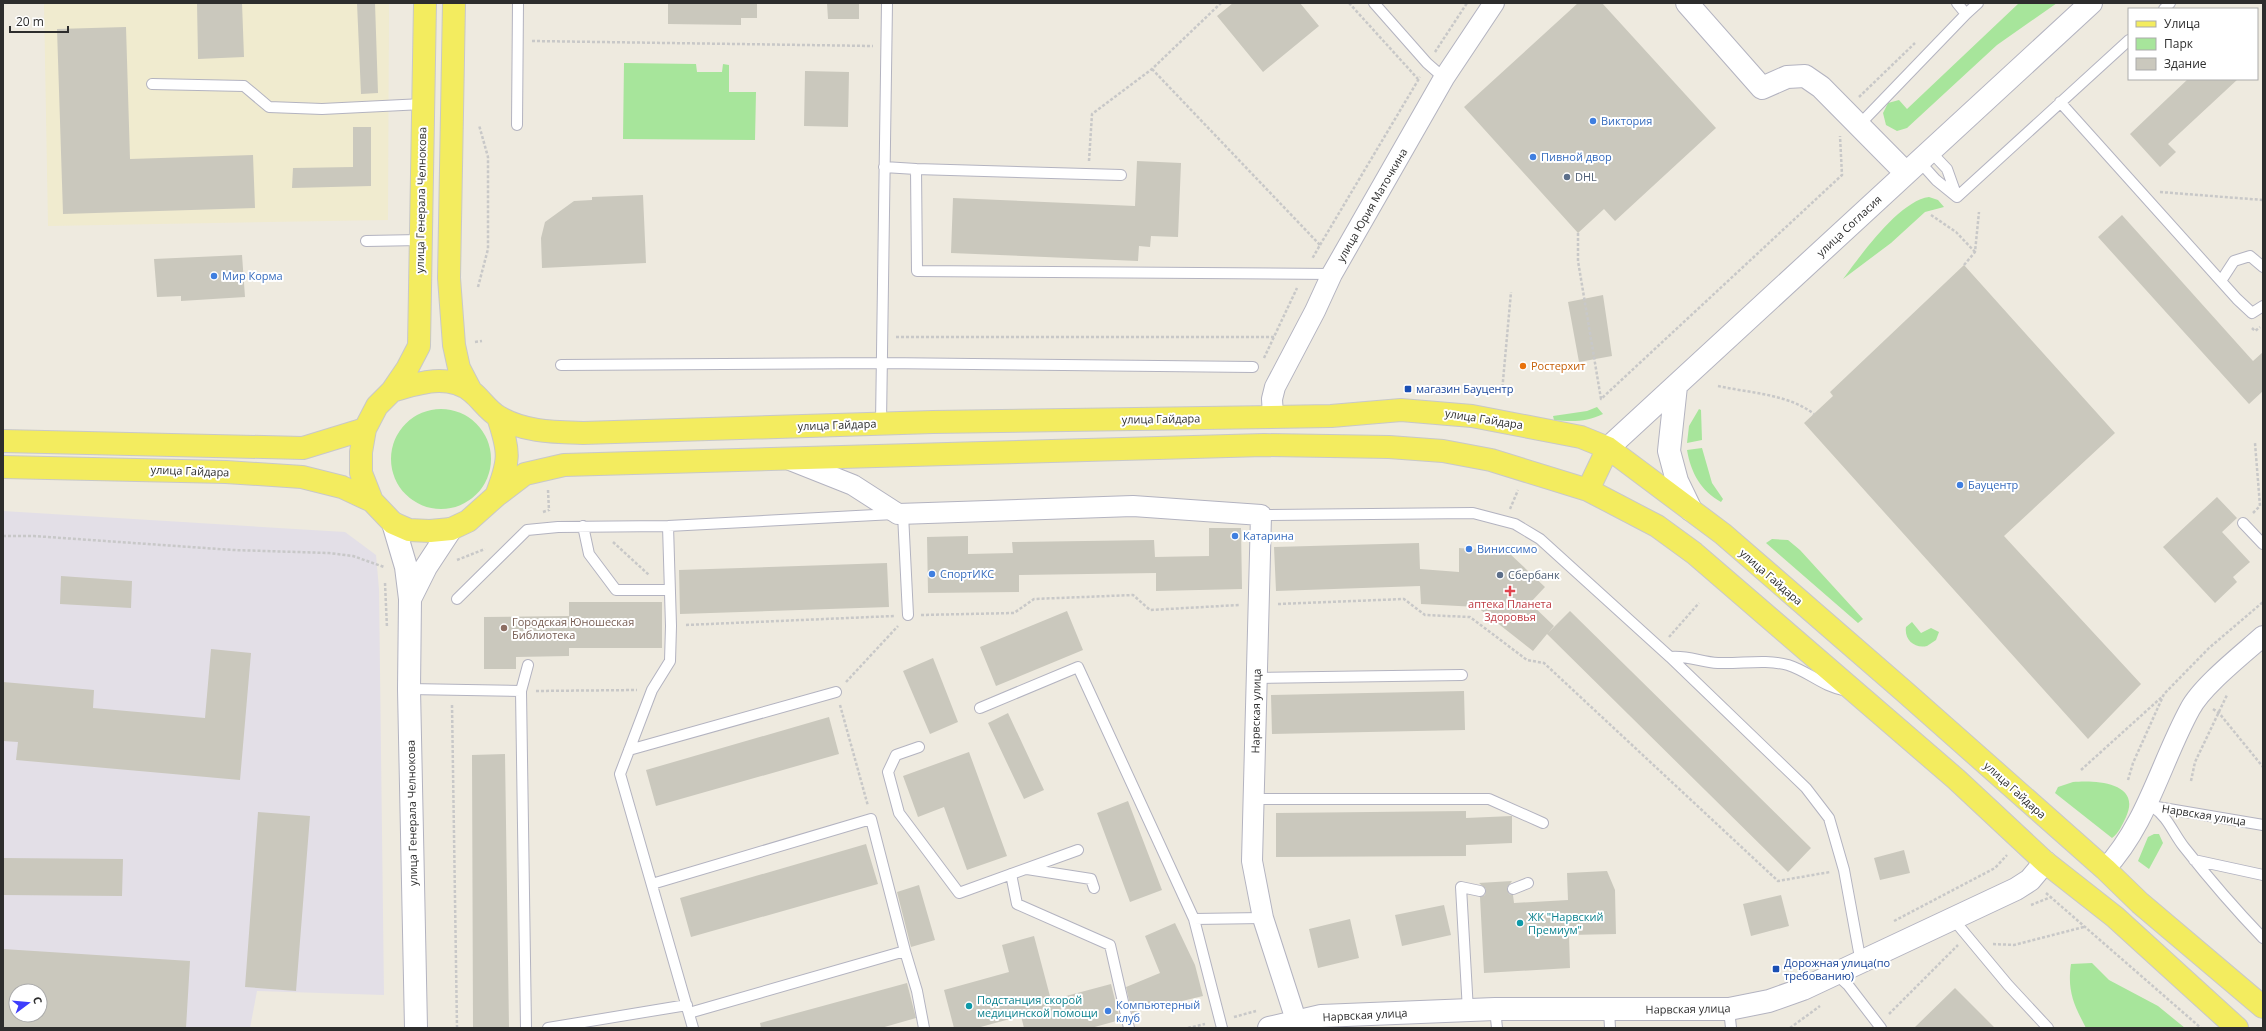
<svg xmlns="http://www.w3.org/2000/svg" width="2266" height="1031" viewBox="0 0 2266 1031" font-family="'Open Sans',sans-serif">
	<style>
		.industrial { fill: #e3dfe7; fill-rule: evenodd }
		.education { fill: #f0ebcf }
		.green { fill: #a7e59b }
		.building { fill: #cac8bd; fill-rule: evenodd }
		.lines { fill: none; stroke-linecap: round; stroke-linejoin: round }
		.lane-casing { stroke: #b3b3c0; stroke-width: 12 }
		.street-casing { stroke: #b3b3c0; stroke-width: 22 }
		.secondary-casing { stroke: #b3b3c0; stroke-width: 24 }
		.primary-casing { stroke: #c8c8c8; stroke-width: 24 }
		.path { stroke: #c8c8c8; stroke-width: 2.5; stroke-dasharray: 3 2; stroke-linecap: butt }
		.lane { stroke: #fff; stroke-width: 10 }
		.street { stroke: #fff; stroke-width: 20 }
		.secondary { stroke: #fff; stroke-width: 22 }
		.primary { stroke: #f3ec5f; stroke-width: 22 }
		.shop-dot { fill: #3f7fe0; stroke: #fff; stroke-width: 1.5 }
		.service-dot { fill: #5c6f8a; stroke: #fff; stroke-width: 1.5 }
		.food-dot { fill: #e8710a; stroke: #fff; stroke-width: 1.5 }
		.transit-dot { fill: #1a4fb4; stroke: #fff; stroke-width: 1.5 }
		.health-dot { fill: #e0444e; stroke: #fff; stroke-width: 1.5 }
		.education-dot { fill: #8d6e63; stroke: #fff; stroke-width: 1.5 }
		.culture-dot { fill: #0f9aa8; stroke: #fff; stroke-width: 1.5 }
		.labels { text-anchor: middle; stroke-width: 4; stroke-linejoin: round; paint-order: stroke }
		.shop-label { font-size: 11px; fill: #366cbe; stroke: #fff; text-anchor: start }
		.service-label { font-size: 11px; fill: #4e5e75; stroke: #fff; text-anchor: start }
		.street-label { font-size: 11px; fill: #2d2d2d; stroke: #fff }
		.food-label { font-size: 11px; fill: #c56008; stroke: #fff; text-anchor: start }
		.transit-label { font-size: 11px; fill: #164399; stroke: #fff; text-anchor: start }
		.health-label { font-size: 11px; fill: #be3a42; stroke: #fff }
		.education-label { font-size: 11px; fill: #785e54; stroke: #fff; text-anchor: start }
		.culture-label { font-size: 11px; fill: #0d838f; stroke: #fff; text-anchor: start }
	</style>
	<rect width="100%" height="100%" fill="#eeeadf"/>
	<path class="industrial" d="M3 511 345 532 376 555 379 589 384 995 257 991 250 1028H3ZM16 991H40V1015H16Z"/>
	<path class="education" d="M44 3H389L388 220 48 226Z"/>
	<path class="green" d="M2019 3H2057L1997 45 1907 128 1897 131 1886 125 1883 113 1888 103 1899 100 1907 109Z
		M624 63 696 64 697 72H722L723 64 729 65V92H756L755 140 623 139Z
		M1929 197 1938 200 1944 207 1925 212 1891 243 1843 279C1861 255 1899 201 1929 197Z
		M1597 407 1603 414C1587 422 1572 422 1554 420L1553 416 1587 411Z
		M391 459a50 50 0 1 1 100 0a50 50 0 1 1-100 0Z
		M1699 409 1701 410 1702 440 1687 443 1689 426Z
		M1702 448 1712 483 1723 499 1721 502C1701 491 1691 473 1687 450Z
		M1772 539 1788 540 1800 550 1863 619 1858 623 1766 543Z
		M1912 622 1921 633 1931 628 1939 632 1936 640 1927 646C1915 649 1904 640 1906 627Z
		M2073 782C2095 780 2142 782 2126 817 2122 825 2119 833 2112 838L2055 793 2058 787Z
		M2154 834H2159L2163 843 2149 869 2138 861 2148 837Z
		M2092 963 2109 980 2158 1006 2185 1028H2086C2074 1005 2067 991 2071 964Z"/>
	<path class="building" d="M197 3H242L244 57 198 59Z
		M357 3H375L378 93 361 94Z
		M668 3H757V18H741V25L668 24Z
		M827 3H859V19H828Z
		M1233 3H1300L1319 26 1263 72 1217 16Z
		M1578 3H1602L1716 128 1615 221 1604 209 1578 233 1464 107Z
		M126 27 130 159 253 155 255 208 63 214 57 29Z
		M805 71 849 72 848 127 804 126Z
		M2188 79H2238L2168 144 2176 152 2160 167 2130 134Z
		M353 127H371V186L292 188 293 168 353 167Z
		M1137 161 1181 163 1178 237 1151 236 1150 247 1139 246 1138 261 951 253 953 198 1135 206Z
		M643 195 646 263 542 268 541 238 545 222 574 201 592 200V197Z
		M2122 215 2253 361 2263 352V391L2249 404 2098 237Z
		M242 255 245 297 181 301V296L157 297 154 259Z
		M1964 265 2115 433 2004 536 2141 684 2088 739 1804 423 1833 396 1830 392Z
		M1603 295 1612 356 1579 362 1568 302Z
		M2217 497 2237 518 2222 532 2250 562 2233 577 2237 582 2215 603 2163 547Z
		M1209 528H1241L1242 589 1156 591V573L1019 575V592L928 593 927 537 968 536V554L1013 553 1012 542 1154 540 1155 557 1209 556Z
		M1419 543 1420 569 1459 572V548L1508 552 1545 587 1530 603 1554 626 1548 633 1570 611 1811 848 1788 872 1547 634 1533 651 1477 607 1421 604 1420 586 1276 591 1274 547Z
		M887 563 889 607 680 614 679 570Z
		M61 576 132 581 131 608 60 604Z
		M569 602H662V648H569V656L516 657V669H484V617L569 616Z
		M1067 611 1083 650 996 686 980 647Z
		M211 649 251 653 240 780 16 760 18 742 3 741V682L94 690 93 708 205 718Z
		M933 658 958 722 930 734 903 671Z
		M1464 691 1465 730 1272 734 1271 695Z
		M1008 713 1044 790 1024 799 988 723Z
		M829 717 839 754 656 806 646 770Z
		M969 752 1007 856 967 870 944 807 918 817 903 776Z
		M505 754 509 1028H473L472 755Z
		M1128 801 1162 890 1130 902 1097 813Z
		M1466 811V818L1512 816V843L1466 845V856L1276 857V813Z
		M258 812 310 816 296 991 245 987Z
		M866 844 878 884 691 937 680 898Z
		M1904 850 1910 873 1880 880 1874 858Z
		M3 858 123 859 122 896 3 895Z
		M1607 871 1615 890 1616 934 1569 935 1570 968 1484 973 1480 897 1485 895 1486 889 1479 883 1512 881 1507 888 1509 894 1513 895 1514 903 1568 900 1567 873Z
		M919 885 935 940 911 947 897 892Z
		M1781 895 1789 926 1751 936 1743 904Z
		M1444 905 1451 935 1402 946 1395 915Z
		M1350 919 1359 958 1318 968 1309 929Z
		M1175 923 1195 965 1203 996 1132 1013 1126 987 1160 973 1145 936Z
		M1034 936 1051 1000 1111 984 1120 1020 1091 1028H1024L1021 1016 977 1028H954L944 990 1009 972 1002 945Z
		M3 949 190 961 186 1028H3ZM16 991H40V1015H16Z
		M907 983 916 1018 881 1028H761L760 1023Z
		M1955 988 1995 1028H1914Z"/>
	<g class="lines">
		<defs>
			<path id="lane" d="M1374 3 1427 63 1444 78
				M1957 3 1966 14 1978 3
				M2164 9 2170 3
				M152 84 244 86 269 107 322 109 423 104
				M2060 102 2237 299 2252 313 2263 306
				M1860 124 1966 14
				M517 125 518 3
				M1930 151 1947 169 1957 197
				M1919 161 1936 180 1957 197
				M884 167 916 169 917 271 1332 274
				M916 169 1121 175
				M1957 197 2129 40
				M366 241 420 240
				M2221 281 2234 261 2250 256 2263 267
				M561 365 882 363 1253 367
				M881 423 887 3
				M903 514 908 615
				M1261 515 1473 513 1515 524 1540 539 1670 657 1806 788 1829 818 1844 870 1861 963
				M2243 523 2263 544
				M583 526 589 554 616 590H670
				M668 526 671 626 670 661 652 690 620 774 693 1028
				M457 599 527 530 558 527 668 526 894 514
				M1670 657C1687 655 1701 662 1718 663 1742 664 1765 659 1788 665 1810 672 1821 686 1847 691
				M1257 678 1462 675
				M409 689 521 691 526 1028
				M521 691 528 665
				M980 708 1078 667 1194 919 1263 918
				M919 747 896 755 888 772 899 813 959 893 1078 850
				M629 750 836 692
				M1254 799H1489L1543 823
				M2153 807C2168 817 2173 833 2184 847 2210 880 2234 908 2263 938
				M2157 807 2263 825
				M2194 860 2263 875
				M1027 869 1091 879 1094 888
				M1011 874 1017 904 1110 945 1129 1028
				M652 884 871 819 905 951
				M1513 889 1528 883
				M1194 919 1222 1028
				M1953 919 2008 985 2048 1028
				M1835 973 1848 985 1881 1028
				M1495 1009 1497 1028
				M1729 1009 1731 1028
				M1609 1010 1610 1028
				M1468 1011 1461 887 1480 891
				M689 1013 905 951 917 991 924 1028
				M548 1028 687 1005"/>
			<path id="street" d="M1273 416 1272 399 1275 387 1315 311 1332 274 1444 78 1494 3
				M790 460 853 485 898 514 1133 506 1261 515 1252 861 1263 918 1296 1020
				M2105 869C2147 824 2161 762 2190 709 2202 686 2243 654 2263 636"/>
			<path id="secondary" d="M1687 3 1762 88 1787 77 1805 76 1821 87 1906 173
				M1676 386 1669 451 1677 481 1691 510
				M1608 448 2091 3
				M393 523 406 567 410 599 409 689 416 1028
				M410 599 426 567 451 529
				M1269 1028 1321 1016 1495 1009H1729L1769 1001 1803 989 2016 889 2030 880 2045 862"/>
			<path id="primary" d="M454 3 449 278 454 345 459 368 471 391
				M392 391C418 383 449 373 472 392 481 399 488 411 499 417 524 432 554 432 583 433L933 422 1331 416 1401 410 1472 416 1581 437 1608 448 1723 534 1905 692 2105 869 2140 903 2263 1007
				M3 441 303 448 365 429
				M3 467 226 472 302 477 342 487 372 501 393 523 409 530 430 531 451 529 468 521 496 496 525 474 564 465 1264 445 1389 447 1443 451 1491 460 1588 490 1657 526 1694 553 1956 779 2045 862 2115 917 2237 1028
				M1588 490 1608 448
				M496 496C510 460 510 453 498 417
				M372 501 361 473V452L365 429 377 406 392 391 407 369 419 346 425 3"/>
		</defs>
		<use href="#lane" class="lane-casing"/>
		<use href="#street" class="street-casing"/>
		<use href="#secondary" class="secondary-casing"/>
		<use href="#primary" class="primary-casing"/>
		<path class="path" d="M1349 3 1418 79
			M532 41 873 46
			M1435 52 1467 3
			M1152 69 1320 245 1312 259
			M1859 97 1915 43
			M1089 161 1092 114 1152 69 1221 3
			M2160 192 2263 200
			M1931 215 1956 232 1975 252
			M1578 233V261L1601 399 1842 175 1840 136
			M1320 245 1420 77
			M1964 265 1975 252 1979 212
			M478 287 488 249V157L479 125
			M2252 328 2255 331 2260 327
			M896 337H1274
			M475 342 482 341
			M1264 358 1297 288
			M1718 386C1750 393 1788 394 1814 414
			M1502 392 1511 292
			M548 490 549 511
			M1510 509 1518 490
			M543 512 549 510
			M2253 513 2260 506 2255 443
			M3 536H34L233 550 329 553 353 556 384 567
			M613 542 649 575
			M457 560 485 549
			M385 583 387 628
			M1278 604 1404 599 1425 615 1470 617 1527 660 1544 663 1778 881 1830 872
			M921 615 1014 613 1034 599 1133 595 1150 610 1239 605
			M686 625 894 616
			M1669 637 1699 603
			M846 682 898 626
			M536 691 637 690
			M452 705 457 1028
			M840 705 868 806
			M2213 709 2219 713 2263 767
			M2081 770 2164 695
			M2128 780 2133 763 2164 694 2209 648 2263 602
			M2191 781 2195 762 2227 695
			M2046 893 2201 1028
			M2031 905 2051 897
			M1894 921 1995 868 2007 855
			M1993 944 2014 945 2084 927
			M1889 1014 1958 945
			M1234 1017 1256 1011
			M1188 1028 1205 1024
			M1790 1028 1820 1006"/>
		<use href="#lane" class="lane"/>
		<use href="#street" class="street"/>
		<use href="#secondary" class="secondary"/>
		<use href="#primary" class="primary"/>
	</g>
	<g class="shop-dot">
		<circle cx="1593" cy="121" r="4"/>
		<circle cx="1533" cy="157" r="4"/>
		<circle cx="214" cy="276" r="4"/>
		<circle cx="1960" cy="485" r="4"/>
		<circle cx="1235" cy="536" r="4"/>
		<circle cx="1469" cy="549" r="4"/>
		<circle cx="932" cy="574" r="4"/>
		<circle cx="1108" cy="1011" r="4"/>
	</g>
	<g class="service-dot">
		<circle cx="1567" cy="177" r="4"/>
		<circle cx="1500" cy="575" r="4"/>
	</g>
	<circle class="food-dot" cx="1523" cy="366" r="4"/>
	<g class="transit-dot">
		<rect x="1404" y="385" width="8" height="8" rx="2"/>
		<rect x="1772" y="965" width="8" height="8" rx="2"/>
	</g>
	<path class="health-dot" d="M1508 585h4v4h4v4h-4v4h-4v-4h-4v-4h4z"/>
	<circle class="education-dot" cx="504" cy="628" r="4"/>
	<g class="culture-dot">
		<circle cx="1520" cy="923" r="4"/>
		<circle cx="969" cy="1006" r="4"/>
	</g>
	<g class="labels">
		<g class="shop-label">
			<text x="1601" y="125">Виктория</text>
			<text x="1541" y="161">Пивной двор</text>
			<text x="222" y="280">Мир Корма</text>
			<text x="1968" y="489">Бауцентр</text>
			<text x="1243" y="540">Катарина</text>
			<text x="1477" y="553">Виниссимо</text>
			<text x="940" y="578">СпортИКС</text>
			<text x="1116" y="1009">Компьютерный<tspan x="1116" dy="13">клуб</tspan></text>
		</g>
		<g class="service-label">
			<text x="1575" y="181">DHL</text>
			<text x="1508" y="579">Сбербанк</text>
		</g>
		<g class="street-label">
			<text transform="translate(421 200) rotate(-89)" y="4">улица Генерала Челнокова</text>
			<text transform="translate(1372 205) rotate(-60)" y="4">улица Юрия Маточкина</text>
			<text transform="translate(1849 226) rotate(-43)" y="4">улица Согласия</text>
			<text transform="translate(1161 419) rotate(-1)" y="4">улица Гайдара</text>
			<text transform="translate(1484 419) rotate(9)" y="4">улица Гайдара</text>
			<text transform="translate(837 425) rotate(-2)" y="4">улица Гайдара</text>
			<text transform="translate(190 471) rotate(2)" y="4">улица Гайдара</text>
			<text transform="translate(1771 577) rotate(41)" y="4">улица Гайдара</text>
			<text transform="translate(1256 711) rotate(-89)" y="4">Нарвская улица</text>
			<text transform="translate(2015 790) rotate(42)" y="4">улица Гайдара</text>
			<text transform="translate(412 813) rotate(-91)" y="4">улица Генерала Челнокова</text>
			<text transform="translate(2204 815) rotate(9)" y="4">Нарвская улица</text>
			<text transform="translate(1688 1009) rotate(-1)" y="4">Нарвская улица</text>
			<text transform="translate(1365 1015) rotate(-3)" y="4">Нарвская улица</text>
		</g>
		<g class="food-label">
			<text x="1531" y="370">Ростерхит</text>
		</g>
		<g class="transit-label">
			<text x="1416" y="393">магазин Бауцентр</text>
			<text x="1784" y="967">Дорожная улица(по<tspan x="1784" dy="13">требованию)</tspan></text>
		</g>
		<g class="health-label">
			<text x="1510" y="608">аптека Планета<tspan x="1510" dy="13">Здоровья</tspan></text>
		</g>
		<g class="education-label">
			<text x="512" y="626">Городская Юношеская<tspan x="512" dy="13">Библиотека</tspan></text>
		</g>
		<g class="culture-label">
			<text x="1528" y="921">ЖК "Нарвский<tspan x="1528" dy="13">Премиум"</tspan></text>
			<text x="977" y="1004">Подстанция скорой<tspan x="977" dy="13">медицинской помощи</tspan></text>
		</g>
	</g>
	<rect width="2266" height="1031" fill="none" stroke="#2d2d2d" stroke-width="8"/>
	<rect x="2128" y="8" width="130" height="72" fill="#ffffff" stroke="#ababab"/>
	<rect x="2136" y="21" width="20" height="6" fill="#f3ec5f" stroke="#ababab"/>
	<text x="2164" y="28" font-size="12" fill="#2d2d2d">Улица</text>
	<rect x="2136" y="38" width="20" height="12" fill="#a7e59b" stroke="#ababab"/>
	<text x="2164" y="48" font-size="12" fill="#2d2d2d">Парк</text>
	<rect x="2136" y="58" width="20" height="12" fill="#cac8bd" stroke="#ababab"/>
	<text x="2164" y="68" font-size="12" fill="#2d2d2d">Здание</text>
	<g transform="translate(28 1003) rotate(74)"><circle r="19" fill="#ffffff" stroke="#ababab"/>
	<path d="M0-3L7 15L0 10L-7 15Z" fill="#3e3efc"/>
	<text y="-6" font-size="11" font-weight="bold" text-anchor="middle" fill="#2d2d2d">С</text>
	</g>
	<path d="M10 26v6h58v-6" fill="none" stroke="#2d2d2d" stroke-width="2"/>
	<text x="16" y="26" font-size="12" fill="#2d2d2d" stroke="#ffffff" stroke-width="3" paint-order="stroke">20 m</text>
</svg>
